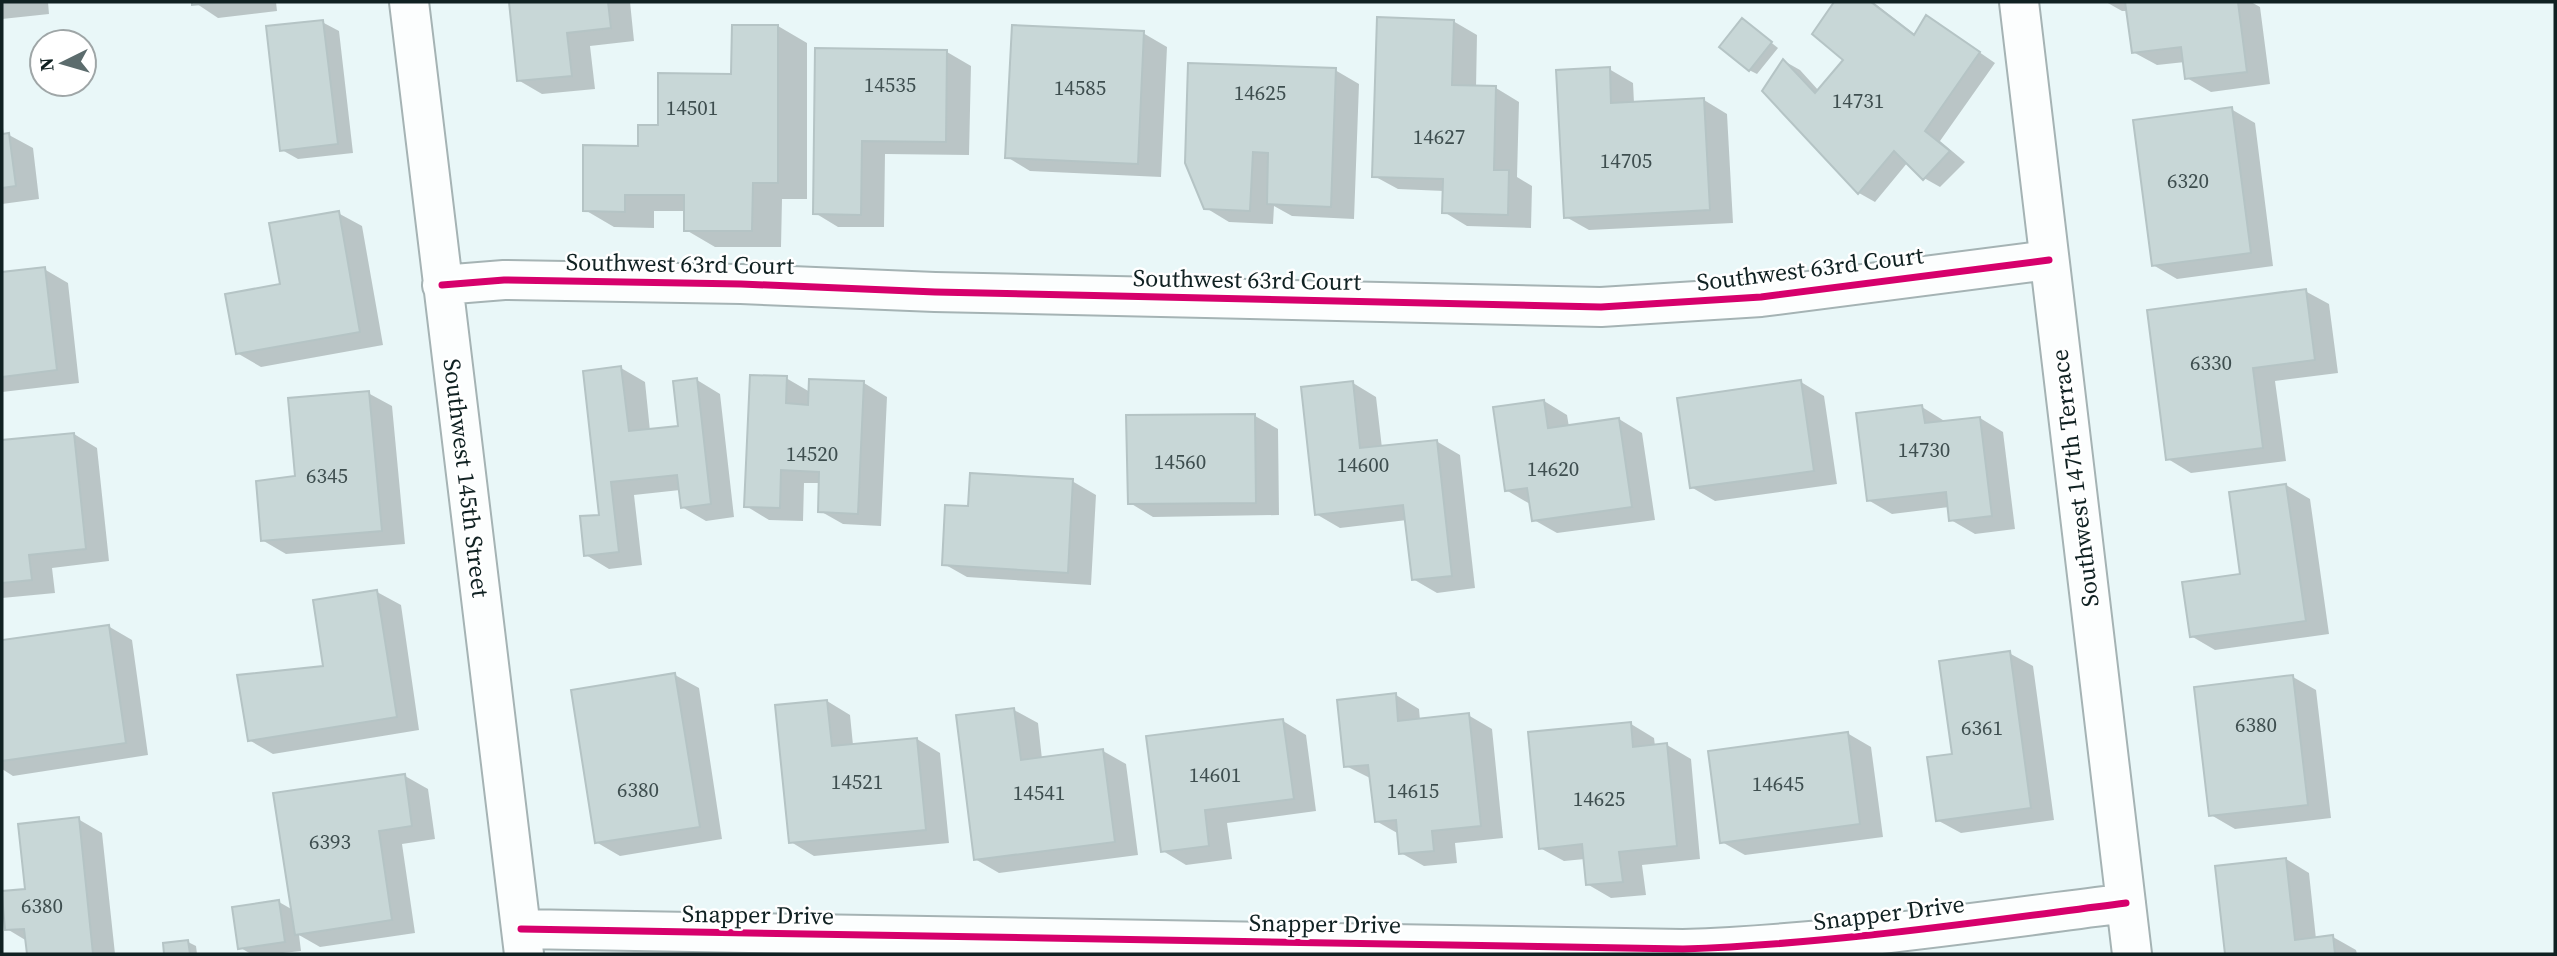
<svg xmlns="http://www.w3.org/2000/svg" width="2557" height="956" viewBox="0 0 2557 956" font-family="'Source Serif 4',serif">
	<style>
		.shadow { fill: #0003 }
		.building { fill: #c8d7d7; stroke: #b5c4c5; stroke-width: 2 }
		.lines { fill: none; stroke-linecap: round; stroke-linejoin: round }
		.minor-casing { stroke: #a5b3b4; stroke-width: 42 }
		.minor { stroke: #fcfefe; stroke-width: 38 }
		.cycleway-casing { stroke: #fff; stroke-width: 11 }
		.cycleway { stroke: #d6006c; stroke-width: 7 }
		.labels { text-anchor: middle; stroke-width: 5; stroke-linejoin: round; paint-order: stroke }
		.number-label { font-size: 21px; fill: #3e4e4f }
		.street-label { font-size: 24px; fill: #102122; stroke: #fff }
	</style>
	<rect width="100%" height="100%" fill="#e9f7f8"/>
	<path class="shadow" d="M2 2H48L49 14 2 19Z
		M194 2H276L277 11 218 18Z
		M511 2H630L634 41 590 46 595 89 542 94 518 80Z
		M1836 2H1873L1916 35 1943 27 1995 63 1940 141 1965 162 1940 187 1924 178 1908 162 1875 202 1859 193 1764 91 1784 61 1800 70 1819 91 1845 59 1814 34Z
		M2106 2H2251L2260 7 2270 84 2211 92 2187 78 2185 62 2157 65 2133 52 2128 11H2122Z
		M1743 20 1778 48 1757 74 1749 70Z
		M1453 21 1477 35 1476 88H1496L1519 102 1517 177 1532 186 1531 228 1467 226 1444 212V191L1398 189 1374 176Z
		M322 22 339 31 353 153 298 159 282 150Z
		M778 26 807 43V199H782L781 247H715L686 230V211H654V228L614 227 585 210 660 127 733 75Z
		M1143 33 1167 47 1161 177 1030 171 1007 157Z
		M817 50 947 52 971 66 969 155 885 154 884 227H838L815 213Z
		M1609 69 1633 83 1634 103 1704 100 1727 114 1733 223 1589 230 1566 217Z
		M1335 70 1359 84 1354 219 1292 216 1274 206 1273 224 1229 222 1206 208 1186 163Z
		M2231 109 2255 123 2273 266 2177 279 2153 265Z
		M2 120 4 136 9 135 33 148 39 199 2 204Z
		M338 213 362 226 383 345 261 367 237 353 282 286Z
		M44 269 68 283 79 383 2 392V274Z
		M2305 291 2329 304 2338 373 2275 381 2286 461 2191 473 2168 459Z
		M621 368 645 382 650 431 680 427 697 380 720 394 734 517 706 521 682 507 680 490 634 495 642 565 609 569 586 555 601 516Z
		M786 378 810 392 864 383 887 397 881 526 843 524 820 511 821 483H804L803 521 769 520 746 506Z
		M1801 382 1824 396 1837 484 1715 501 1691 487Z
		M1353 383 1376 397 1382 448 1436 441 1460 455 1475 588 1437 593 1413 579 1407 520 1340 528 1316 514Z
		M368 393 392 406 405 544 286 554 262 540 297 478Z
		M1544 401 1567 415 1569 427 1619 419 1642 433 1655 520 1557 533 1534 520 1530 504 1506 490Z
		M1922 407 1946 422 1980 418 2003 432 2015 529 1975 534 1951 520 1949 507 1892 514 1868 500Z
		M1255 416 1278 429 1279 515 1153 517 1130 503Z
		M74 434 97 448 109 561 52 568 55 593 2 598V442Z
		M1072 481 1096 495 1091 585 967 577 944 564 969 508Z
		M2286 485 2310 499 2329 634 2215 650 2191 636 2242 576Z
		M377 592 401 605 419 730 273 754 249 740 325 667Z
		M108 626 132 640 148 755 13 776 2 769V642Z
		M2009 653 2033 666 2054 820 1961 833 1937 820 1954 755Z
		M675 675 699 688 722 839 620 856 596 842Z
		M2293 677 2316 690 2331 818 2235 829 2211 815Z
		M1396 695 1419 709 1420 720 1468 715 1492 729 1503 838 1455 843 1457 863 1424 866 1401 853 1399 834 1376 821 1372 779 1346 766Z
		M827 701 850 715 853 745 917 739 940 753 949 843 814 856 791 842Z
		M1014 710 1038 723 1042 759 1103 751 1126 764 1138 855 999 873 975 859Z
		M1283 721 1306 735 1316 811 1227 823 1232 859 1186 865 1163 851Z
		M1631 724 1654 738 1655 746 1667 745 1691 759 1700 859 1642 865 1646 895 1611 898 1587 884 1585 859 1564 861 1540 848Z
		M1847 733 1871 747 1883 837 1745 855 1722 842Z
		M405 776 428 789 435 839 402 844 415 933 320 947 299 935 301 951 274 954H251L239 947 279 902 293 910Z
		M78 819 102 833 115 954H29L27 941 7 929 27 890Z
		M2286 859 2309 873 2316 939 2333 937 2356 950 2357 954H2227L2217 867Z
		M188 942 196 946 197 954H166L165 944Z"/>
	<path class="building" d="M192 2H224L192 5Z
		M509 2H608L611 28 567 33 572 76 517 81Z
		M1834 2H1871L1914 35 1926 15 1980 52 1925 131 1950 151 1923 180 1894 151 1858 194 1762 91 1783 59 1815 93 1843 60 1812 34Z
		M2125 2H2238L2247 72 2185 79 2181 47 2132 53Z
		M1377 17 1454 20 1452 85 1496 86 1494 170H1509L1508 215 1442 213 1443 179 1372 177Z
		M1742 18 1772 42 1749 71 1719 47Z
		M323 20 338 144 280 151 266 26Z
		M732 25H778V183H753L752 231H684V195H625V212L583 211V145L638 146V125H658V73L731 74Z
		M1012 25 1144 31 1138 164 1005 158Z
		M815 48 947 50 946 142 862 141 861 215 813 214Z
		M1188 63 1336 68 1331 207 1267 204 1268 153 1253 152 1250 211 1204 209 1185 163Z
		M1610 67 1611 103 1704 98 1710 210 1564 218 1556 70Z
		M2232 107 2251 253 2152 266 2133 120Z
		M9 133 16 186 2 188V134Z
		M339 211 360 332 236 354 225 294 280 284 269 223Z
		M45 267 57 370 2 377V272Z
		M2306 289 2315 360 2253 368 2263 448 2166 460 2147 310Z
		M621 366 629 431 678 426 673 381 697 378 711 504 681 508 677 475 611 482 619 552 584 556 580 516 599 515 583 371Z
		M750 375 787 376 786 403 808 405 809 379 864 381 858 514 818 512 819 472 781 470 780 508 744 507Z
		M1801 380 1814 471 1690 488 1677 398Z
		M1353 381 1360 448 1437 440 1452 576 1412 580 1403 505 1315 515 1301 387Z
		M369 391 382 531 261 541 256 481 295 476 288 398Z
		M1544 400 1548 428 1619 418 1632 507 1532 521 1527 488 1505 491 1493 407Z
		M1922 405 1925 423 1980 417 1992 516 1949 521 1946 492 1867 501 1856 413Z
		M1255 414 1256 503 1128 504 1126 415Z
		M74 433 86 549 29 555 32 580 2 583V440Z
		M970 473 1073 479 1068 573 942 565 945 505 968 506Z
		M2286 484 2306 621 2190 637 2182 582 2240 574 2229 492Z
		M377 590 397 717 248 741 237 675 323 666 313 600Z
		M109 625 126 743 2 761V640Z
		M2010 651 2031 808 1936 821 1927 757 1952 754 1939 661Z
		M675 673 700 827 595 843 571 690Z
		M2293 675 2308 805 2209 816 2194 687Z
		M1396 693 1398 721 1469 713 1481 826 1432 831 1434 851 1399 854 1396 820 1375 822 1368 765 1344 767 1337 700Z
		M827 700 832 746 917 738 926 830 789 843 775 705Z
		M1014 708 1021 760 1103 749 1115 842 974 860 956 715Z
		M1283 719 1294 799 1205 810 1209 846 1161 852 1146 736Z
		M1631 722 1633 747 1667 743 1677 846 1619 852 1623 882 1586 885 1582 844 1539 849 1528 732Z
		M1848 732 1860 824 1720 843 1708 751Z
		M405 774 412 826 379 831 392 920 295 935 273 793Z
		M79 817 93 954H27L24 929 5 930 2 895V891L25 889 18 824Z
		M2286 858 2295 940 2333 935 2335 954H2225L2215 866Z
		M279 900 285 942 238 949 232 907Z
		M188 940 190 954H164L163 943Z"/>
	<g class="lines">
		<defs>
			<path id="minor" d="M409 2 524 954
				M2019 2 2132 954
				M442 285 504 280 741 284 935 292 1601 307 1761 297 2049 260
				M521 929 1683 949C1831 944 1978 922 2126 903"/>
		</defs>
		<use href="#minor" class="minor-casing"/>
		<use href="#minor" class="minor"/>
		<defs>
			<path id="cycleway" d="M442 285 504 280 741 284 935 292 1601 307 1761 297 2049 260
				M521 929 1683 949C1831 944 1978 922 2126 903"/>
		</defs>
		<use href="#cycleway" class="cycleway-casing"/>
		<use href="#cycleway" class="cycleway"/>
	</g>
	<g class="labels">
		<g class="number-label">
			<text x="890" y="92">14535</text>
			<text x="1080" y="95">14585</text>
			<text x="1260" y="100">14625</text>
			<text x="1858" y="108">14731</text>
			<text x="692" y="115">14501</text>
			<text x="1439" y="144">14627</text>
			<text x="1626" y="168">14705</text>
			<text x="2188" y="188">6320</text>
			<text x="2211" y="370">6330</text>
			<text x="1924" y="457">14730</text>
			<text x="812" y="461">14520</text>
			<text x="1180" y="469">14560</text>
			<text x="1363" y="472">14600</text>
			<text x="1553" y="476">14620</text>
			<text x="327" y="483">6345</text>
			<text x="2256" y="732">6380</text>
			<text x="1982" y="735">6361</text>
			<text x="1215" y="782">14601</text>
			<text x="857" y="789">14521</text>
			<text x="1778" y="791">14645</text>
			<text x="638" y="797">6380</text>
			<text x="1413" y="798">14615</text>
			<text x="1039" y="800">14541</text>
			<text x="1599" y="806">14625</text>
			<text x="330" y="849">6393</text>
			<text x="42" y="913">6380</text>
		</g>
		<g class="street-label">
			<text transform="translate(680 264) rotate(1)" y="8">Southwest 63rd Court</text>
			<text transform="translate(1810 269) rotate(-7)" y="8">Southwest 63rd Court</text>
			<text transform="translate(1247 280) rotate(1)" y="8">Southwest 63rd Court</text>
			<text transform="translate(466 478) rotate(83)" y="8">Southwest 145th Street</text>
			<text transform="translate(2075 478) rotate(-97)" y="8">Southwest 147th Terrace</text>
			<text transform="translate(1889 913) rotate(-7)" y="8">Snapper Drive</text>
			<text transform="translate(758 915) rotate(1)" y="8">Snapper Drive</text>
			<text transform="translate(1325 924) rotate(1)" y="8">Snapper Drive</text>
		</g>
	</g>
	<rect width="2557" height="956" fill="none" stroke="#102122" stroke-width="7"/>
	<g transform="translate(63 63) rotate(265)"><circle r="33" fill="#ffffff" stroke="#9fa6a7" stroke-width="2"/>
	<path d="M0-5L12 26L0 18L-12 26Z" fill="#5c6c6d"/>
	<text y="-10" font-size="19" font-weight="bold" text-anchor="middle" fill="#102122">N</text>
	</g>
</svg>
